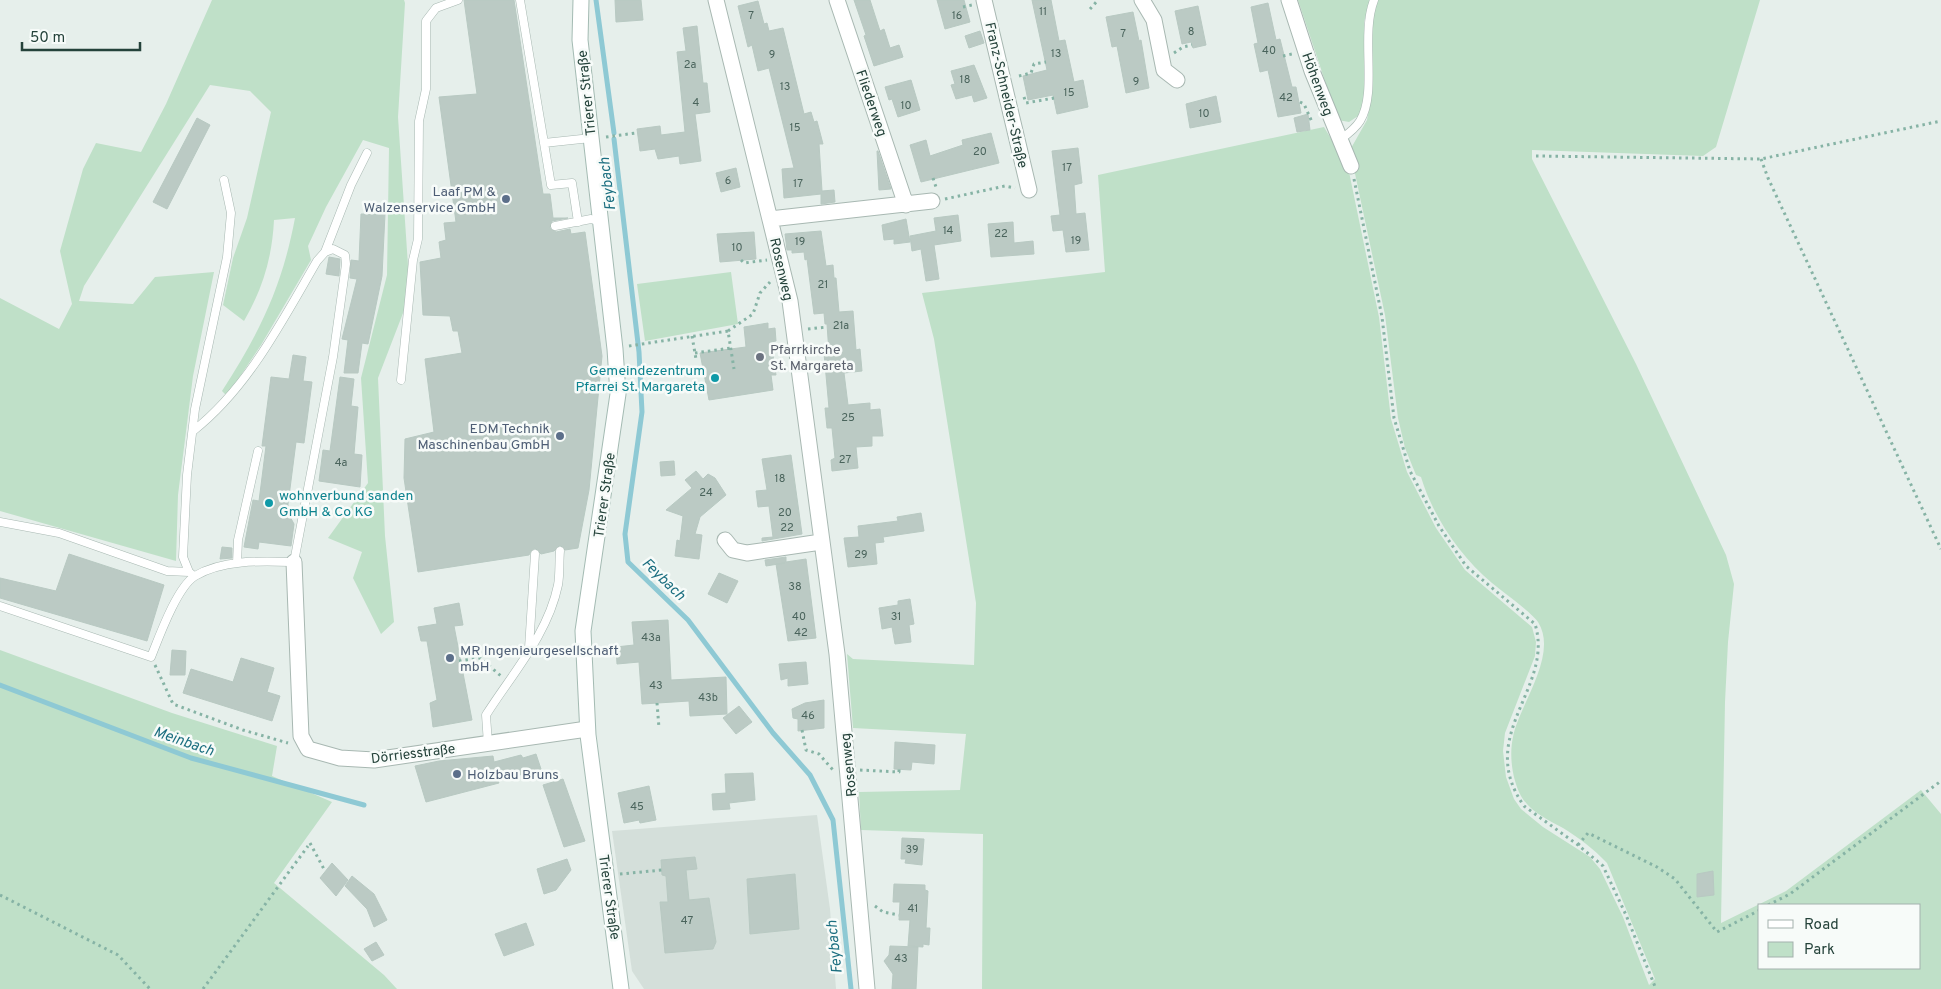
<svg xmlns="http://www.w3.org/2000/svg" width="1941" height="989" viewBox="0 0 1941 989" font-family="Overpass,sans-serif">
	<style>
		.built { fill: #d4dfda }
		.green { fill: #bfe0c8; fill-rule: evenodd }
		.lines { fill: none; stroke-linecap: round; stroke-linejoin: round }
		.stream { stroke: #8ec9d4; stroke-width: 5 }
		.building { fill: #bbcac4; stroke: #b8c9c2 }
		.service-casing { stroke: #a8b8b2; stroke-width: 9 }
		.minor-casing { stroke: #a8b8b2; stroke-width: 17 }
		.secondary-casing { stroke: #a4bbb3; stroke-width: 17 }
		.path { stroke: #86b3a5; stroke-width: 3; stroke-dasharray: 2.5 4; stroke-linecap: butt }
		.service { stroke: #fff; stroke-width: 8 }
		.minor { stroke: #fff; stroke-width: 15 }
		.secondary { stroke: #fff; stroke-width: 15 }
		.service-dot { fill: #5c6f8a; stroke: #f7fbf9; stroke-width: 2 }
		.worship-dot { fill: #6b7280; stroke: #f7fbf9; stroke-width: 2 }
		.culture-dot { fill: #0f9aa8; stroke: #f7fbf9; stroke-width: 2 }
		.labels { text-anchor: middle; stroke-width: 5; stroke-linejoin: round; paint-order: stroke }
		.number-label { font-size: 11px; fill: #4a645c }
		.street-label { font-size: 14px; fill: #24423a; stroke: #f7fbf9 }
		.service-label { font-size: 14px; fill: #4e5e75; stroke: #f7fbf9; text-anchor: end }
		.worship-label { font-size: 14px; fill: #5b616d; stroke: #f7fbf9; text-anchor: start }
		.culture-label { font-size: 14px; fill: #0d838f; stroke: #f7fbf9; text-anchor: end }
		.water-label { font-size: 15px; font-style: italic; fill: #1c6f80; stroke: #f7fbf9 }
	</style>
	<rect width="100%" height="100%" fill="#e6efeb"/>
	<path class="built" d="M817 815 830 909 836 989H644L632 971 612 831Z"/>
	<path class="green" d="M212 0H404L405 3 398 117 410 295 378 378 385 536 394 622 381 634 353 578 362 552 328 538 368 483 361 378 387 275 389 148 363 140 326 207 308 246 311 260 261 345 227 396 222 391C260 332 282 287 295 218L274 220C272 258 263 288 244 321L223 305 233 258 247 218 271 112 250 91 210 85 84 286 79 301 133 304 155 277 214 272 193 376 178 495 176 561 0 511V298L59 329 72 304 60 251 83 169 96 143 141 152 166 104Z
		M1298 0H1370L1364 22V104L1358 116 1349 122 1338 120Z
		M1377 0H1760L1716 147 1703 156 1532 150V159L1636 364 1726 555 1734 584 1728 642 1725 702 1721 923 1786 891 1921 790 1941 814V989H982L983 834 861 830 859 792 960 790 966 734 853 728 847 654 853 659 974 665 976 603 934 339 922 293 1105 272 1098 175 1324 127 1348 167 1379 317 1391 419 1407 472 1436 528 1465 570 1532 627 1536 642 1535 656 1505 733 1503 751 1506 777 1514 799 1521 809 1543 827 1590 857 1600 869 1623 917 1649 985 1655 979 1607 863C1594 849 1579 838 1563 828 1548 820 1530 812 1521 796 1512 779 1509 755 1513 737 1519 705 1559 655 1538 622 1531 612 1503 592 1492 583 1460 556 1433 517 1421 477L1416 475 1405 448 1398 418 1385 315 1350 150 1367 120 1370 104 1371 22ZM1760 905H1920V968H1760Z
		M731 272 738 324 645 341 637 284Z
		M0 650 172 713 277 746 272 776 332 802 274 883 384 975 397 989H0Z"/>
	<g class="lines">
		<path class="stream" d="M596 0 614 133
			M614 139 639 352 642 412 625 534 628 562 688 620 773 733 810 775 833 820 851 989
			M0 685 191 758 364 805"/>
	</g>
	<path class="building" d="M464 0H514L543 194H550L553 218H568L552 221 550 228 556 232 570 229 571 234 585 232 602 356 589 490 578 548 565 550 560 545 554 551 541 554 535 548 531 551 529 555 418 572 404 478 405 439 434 432 425 359 462 353 458 331H453L450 316 423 315 420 262 441 258 439 242 446 240 444 223 456 222 439 97 477 94Z
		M615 0H641L643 20 616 22Z
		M854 0H870L880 31 884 29 890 48 899 45 903 57 874 66 864 36 866 35Z
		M937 0H964L970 22 945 29Z
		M1032 0H1051L1059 41 1065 40 1074 82 1083 80 1088 107 1057 114 1053 95 1028 100 1023 76 1047 70Z
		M758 1 764 24 767 23 769 31 783 28 804 114 811 112 814 122 817 121 823 144H819L822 191 834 190 835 202 821 204V194L784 198 782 169 794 168 769 68 758 71 752 45 748 47 738 6Z
		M1268 3 1276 40 1280 39 1292 87H1296L1301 113 1278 117 1268 70 1260 72 1254 44 1258 43 1251 7Z
		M1198 6 1206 45 1193 48 1191 42 1182 44 1175 11Z
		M1133 12 1139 41 1141 40 1149 88 1126 93 1117 46 1112 47 1106 17Z
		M697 26 703 83H707L710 112 695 114 701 161 680 164 679 156 658 159 655 149 640 151 637 129 660 126 661 135 685 132 677 52 686 51 683 28Z
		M980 31 984 43 969 48 965 36Z
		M974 65 987 98 974 102 972 95 956 99 951 85 955 84 951 71Z
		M911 80 920 110 898 117 892 99 889 100 885 87Z
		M1216 96 1221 122 1190 128 1186 104Z
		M1308 114 1310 130 1297 132 1294 118Z
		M197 118 210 125 167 209 153 202Z
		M991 133 999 163 921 182 910 145 926 140 930 156 963 145 962 140Z
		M1078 148 1082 183 1074 185 1076 214 1085 213 1089 250 1066 252 1063 230 1053 231 1051 216 1060 215 1052 151Z
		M877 151H878L891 189 879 190Z
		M736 168 740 187 721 192 716 173Z
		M361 214H385L382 276 368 344 362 343 358 373H344L348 340 342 339 357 279 350 278 351 260 359 261Z
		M958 215 961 241 934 245 939 279 926 281 921 249 912 251 910 236 936 231 934 218Z
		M906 219 910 242 894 244V239L884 240 882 225Z
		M1013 222 1014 243 1033 241 1034 254 991 257 988 224Z
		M821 231 826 266 833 265 834 278H836L839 312 853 311 856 350 860 349 862 371 844 373 848 405 870 403V410L880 409 883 436H872V446L856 447 858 468 832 471 831 460 835 458 832 428H827L825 408H829L824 353H829L827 324H825L824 313 814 314 807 259 805 260 804 252 792 253V250H787L785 234Z
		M754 232 756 259 720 262 717 234Z
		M329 257 340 259 339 276 326 274Z
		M768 323V329L775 328 776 341 771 342 776 375H771L773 390 709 400 700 353 746 347 744 327Z
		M293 355 306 357 303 381 312 382 304 443 296 442 288 504V513L294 524 291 546 259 542 258 549 244 547 253 500 259 501 266 446H262L271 377 289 379Z
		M340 377 354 379 351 406 358 407 354 454 362 455 360 487 319 481 323 450 330 451Z
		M791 455 802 534 762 541V538L773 537 769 506 758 507 756 491 767 490 762 459Z
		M674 461 675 475 661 476 660 462Z
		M696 471 703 479 708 474 715 478 726 495 700 517 695 534 702 535 699 559 675 556 677 540 680 541 683 516 666 510 692 488 685 480Z
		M921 513 924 531 883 537 884 542 875 543 877 564 848 567 844 538 859 537 858 526 898 521 897 517Z
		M222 547 232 548V558L220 559Z
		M69 554 164 585 147 641 0 598V578L56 591Z
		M786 557V562L806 559 816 638 788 641 776 564 785 563 766 566 765 560Z
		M719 573 738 581 727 603 708 594Z
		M910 599 914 624 909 625 911 642 895 644 892 627 882 629 879 608 898 605V601Z
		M459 603 463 625 454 626 472 720 433 727 430 703 437 700 427 641H421L418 627 437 624 434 608Z
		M668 620 671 680 726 677 727 714 690 716 689 701 642 704 639 662 617 664 616 647 634 645 632 622Z
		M172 650 186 651 185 675H170Z
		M241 658 274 668 267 692 280 696 272 721 183 693 191 669 233 682Z
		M806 662 808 684 788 686V678L781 680 779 664Z
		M824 700V728L798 731V719L793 718 792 709 805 703Z
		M739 706 752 722 736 734 723 718Z
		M895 742 935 745 934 764 912 762 911 770 894 769Z
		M536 754 541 769 498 781 499 783 426 802 415 766 439 761 493 756 494 762 521 755 523 758Z
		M753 773 755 800 729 803 730 809 713 810 712 794 726 793 725 774Z
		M563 779 585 841 564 847 543 785Z
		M649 786 656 820 640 823 639 820 624 823 618 793Z
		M902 838 924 839 922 865 905 863 906 859H901Z
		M695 857 697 869 686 870 689 900 709 898 716 942 713 949 665 953 660 902H668L666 876 662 875 661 860Z
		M567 859 571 870 556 890 544 894 537 869Z
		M332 863 348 880 336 896 320 878Z
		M1713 871 1714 895 1697 897V874Z
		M795 874 799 929 750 934 747 879Z
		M352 876 374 894 387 920 374 927 367 909 345 886Z
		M894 884 925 885V890L928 891 926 928H930L929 945 923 944V947L908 946 910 920H899L900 902H893Z
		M526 923 534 945 504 956 495 934Z
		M376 942 384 955 372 961 364 949Z
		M890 946 918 947 916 989H892L893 974 884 961 889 955Z"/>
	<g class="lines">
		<defs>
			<path id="service" d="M520 0 544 143
				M1341 139C1348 134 1355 129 1360 121 1378 92 1360 36 1374 0
				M578 222 572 183 551 185 544 143 591 138
				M555 226 591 219 601 222
				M325 252 351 185 367 153
				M401 380 413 260 418 239 419 121 426 89V21L436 8 458 0
				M0 522 59 533 167 571 189 572
				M237 563 238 540 258 451
				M194 576 189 572 183 557 187 475 195 409 227 257 231 213 224 180
				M0 606 151 657C159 637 177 587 195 576 223 559 263 561 294 562L333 357 346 264 345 255 333 249 325 252 317 261C282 321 248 388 193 431
				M529 648 535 554
				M488 744 486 715C512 674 548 634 558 585 560 574 559 562 560 551"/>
			<path id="minor" d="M716 0 790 301 837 654 867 989
				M837 0 906 205
				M984 0 1029 190
				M1142 0 1154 20 1164 70 1177 80
				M1289 0 1312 71 1351 166
				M770 219 932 201
				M725 540 733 550 747 553 821 542
				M294 562 301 736 308 749 340 758 374 760 587 729"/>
			<path id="secondary" d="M581 0 580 40 615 349 618 394 583 631 588 735 621 989"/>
		</defs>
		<use href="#service" class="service-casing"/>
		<use href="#minor" class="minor-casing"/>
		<use href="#secondary" class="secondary-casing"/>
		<path class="path" d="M963 7 972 5
			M1090 9 1098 0
			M1174 53 1183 47 1192 45
			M1283 56 1292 54
			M1019 76 1031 73 1034 64 1046 62
			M1024 97 1026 103 1054 98
			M1300 102 1304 104 1312 122
			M606 137 636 133
			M1536 156 1761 159 1941 121
			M1761 159 1768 178 1941 549
			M933 178 936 187
			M1354 179 1382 317 1394 418 1410 471 1439 526 1466 566 1535 624C1555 688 1474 735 1524 806L1578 845 1603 866 1626 915 1656 989
			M945 199 1005 186 1015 188
			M741 260 744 263 767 260
			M808 329 827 327
			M728 331 753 314 760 293 770 282
			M692 336 696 359
			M629 346 728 331 734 369
			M695 353 731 348
			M459 661 480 658 501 676
			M155 665 173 704 243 730 288 743
			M657 703 659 728
			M802 730 806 750 819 754 833 770
			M860 770 899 772V769
			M310 843 325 871
			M1578 845 1588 833 1657 867 1675 879 1717 932 1760 910
			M620 874 662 870
			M0 895 118 955 150 989
			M1768 905 1790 894 1941 781
			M875 906 883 912 899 915
			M203 989 308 846"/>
		<use href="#service" class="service"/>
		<use href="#minor" class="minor"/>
		<use href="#secondary" class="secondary"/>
	</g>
	<g class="service-dot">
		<circle cx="506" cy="199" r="5"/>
		<circle cx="560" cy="436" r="5"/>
		<circle cx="450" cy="658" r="5"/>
		<circle cx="457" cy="774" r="5"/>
	</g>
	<circle class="worship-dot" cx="760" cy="357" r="5"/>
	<g class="culture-dot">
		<circle cx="715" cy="378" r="5"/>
		<circle cx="269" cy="503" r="5"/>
	</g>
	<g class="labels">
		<g class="number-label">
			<text x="1043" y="15">11</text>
			<text x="751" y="19">7</text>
			<text x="957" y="19">16</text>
			<text x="1191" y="35">8</text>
			<text x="1123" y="37">7</text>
			<text x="1269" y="54">40</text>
			<text x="1056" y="57">13</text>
			<text x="772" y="58">9</text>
			<text x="690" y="68">2a</text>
			<text x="965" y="83">18</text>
			<text x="1136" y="85">9</text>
			<text x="785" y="90">13</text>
			<text x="1069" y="96">15</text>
			<text x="1286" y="101">42</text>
			<text x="696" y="106">4</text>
			<text x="906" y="109">10</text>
			<text x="1204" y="117">10</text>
			<text x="795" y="131">15</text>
			<text x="980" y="155">20</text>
			<text x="1067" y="171">17</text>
			<text x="728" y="184">6</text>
			<text x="798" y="187">17</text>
			<text x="948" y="234">14</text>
			<text x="1001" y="237">22</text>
			<text x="1076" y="244">19</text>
			<text x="800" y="245">19</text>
			<text x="737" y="251">10</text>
			<text x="823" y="288">21</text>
			<text x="841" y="329">21a</text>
			<text x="848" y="421">25</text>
			<text x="845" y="463">27</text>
			<text x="341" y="466">4a</text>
			<text x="780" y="482">18</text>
			<text x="706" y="496">24</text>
			<text x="785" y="516">20</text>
			<text x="787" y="531">22</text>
			<text x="861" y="558">29</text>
			<text x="795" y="590">38</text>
			<text x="799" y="620">40</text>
			<text x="896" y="620">31</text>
			<text x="801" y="636">42</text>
			<text x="651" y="641">43a</text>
			<text x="656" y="689">43</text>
			<text x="708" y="701">43b</text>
			<text x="808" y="719">46</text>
			<text x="637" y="810">45</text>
			<text x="912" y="853">39</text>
			<text x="913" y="912">41</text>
			<text x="687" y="924">47</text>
			<text x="901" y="962">43</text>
		</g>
		<g class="street-label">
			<text transform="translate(1318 84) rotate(70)" y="5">Höhenweg</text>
			<text transform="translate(586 93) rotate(-96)" y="5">Trierer Straße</text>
			<text transform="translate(1007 95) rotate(77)" y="5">Franz-Schneider-Straße</text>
			<text transform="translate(872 103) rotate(71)" y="5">Fliederweg</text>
			<text transform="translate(782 269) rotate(77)" y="5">Rosenweg</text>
			<text transform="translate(604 495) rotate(-82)" y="5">Trierer Straße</text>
			<text transform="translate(413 753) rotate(-7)" y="5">Dörriesstraße</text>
			<text transform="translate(848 765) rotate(-96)" y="5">Rosenweg</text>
			<text transform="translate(610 897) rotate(82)" y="5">Trierer Straße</text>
		</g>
		<g class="service-label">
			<text x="496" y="196">Laaf PM &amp;<tspan x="496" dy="16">Walzenservice GmbH</tspan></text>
			<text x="550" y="433">EDM Technik<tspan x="550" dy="16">Maschinenbau GmbH</tspan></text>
			<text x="460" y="655" text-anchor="start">MR Ingenieurgesellschaft<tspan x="460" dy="16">mbH</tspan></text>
			<text x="467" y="779" text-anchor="start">Holzbau Bruns</text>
		</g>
		<g class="worship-label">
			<text x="770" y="354">Pfarrkirche<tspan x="770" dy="16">St. Margareta</tspan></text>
		</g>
		<g class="culture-label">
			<text x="705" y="375">Gemeindezentrum<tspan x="705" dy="16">Pfarrei St. Margareta</tspan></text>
			<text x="279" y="500" text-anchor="start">wohnverbund sanden<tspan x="279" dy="16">GmbH &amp; Co KG</tspan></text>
		</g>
		<g class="water-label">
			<text transform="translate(607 184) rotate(-97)" y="5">Feybach</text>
			<text transform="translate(664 579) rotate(44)" y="5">Feybach</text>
			<text transform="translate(184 741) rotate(19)" y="5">Meinbach</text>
			<text transform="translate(834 947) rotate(-96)" y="5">Feybach</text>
		</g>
	</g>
	<rect x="1758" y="904" width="162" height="65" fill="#f7fbf9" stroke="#a3b1ad"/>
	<rect x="1768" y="920" width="25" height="8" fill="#ffffff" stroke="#a3b1ad"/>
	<text x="1804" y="929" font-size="15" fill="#24423a">Road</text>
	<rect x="1768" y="942" width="25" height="15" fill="#bfe0c8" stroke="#a3b1ad"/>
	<text x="1804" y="954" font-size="15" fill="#24423a">Park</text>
	<path d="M22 42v8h118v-8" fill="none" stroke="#24423a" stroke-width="2.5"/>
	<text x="30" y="42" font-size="15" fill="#24423a" stroke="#f7fbf9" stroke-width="4" paint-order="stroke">50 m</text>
</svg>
